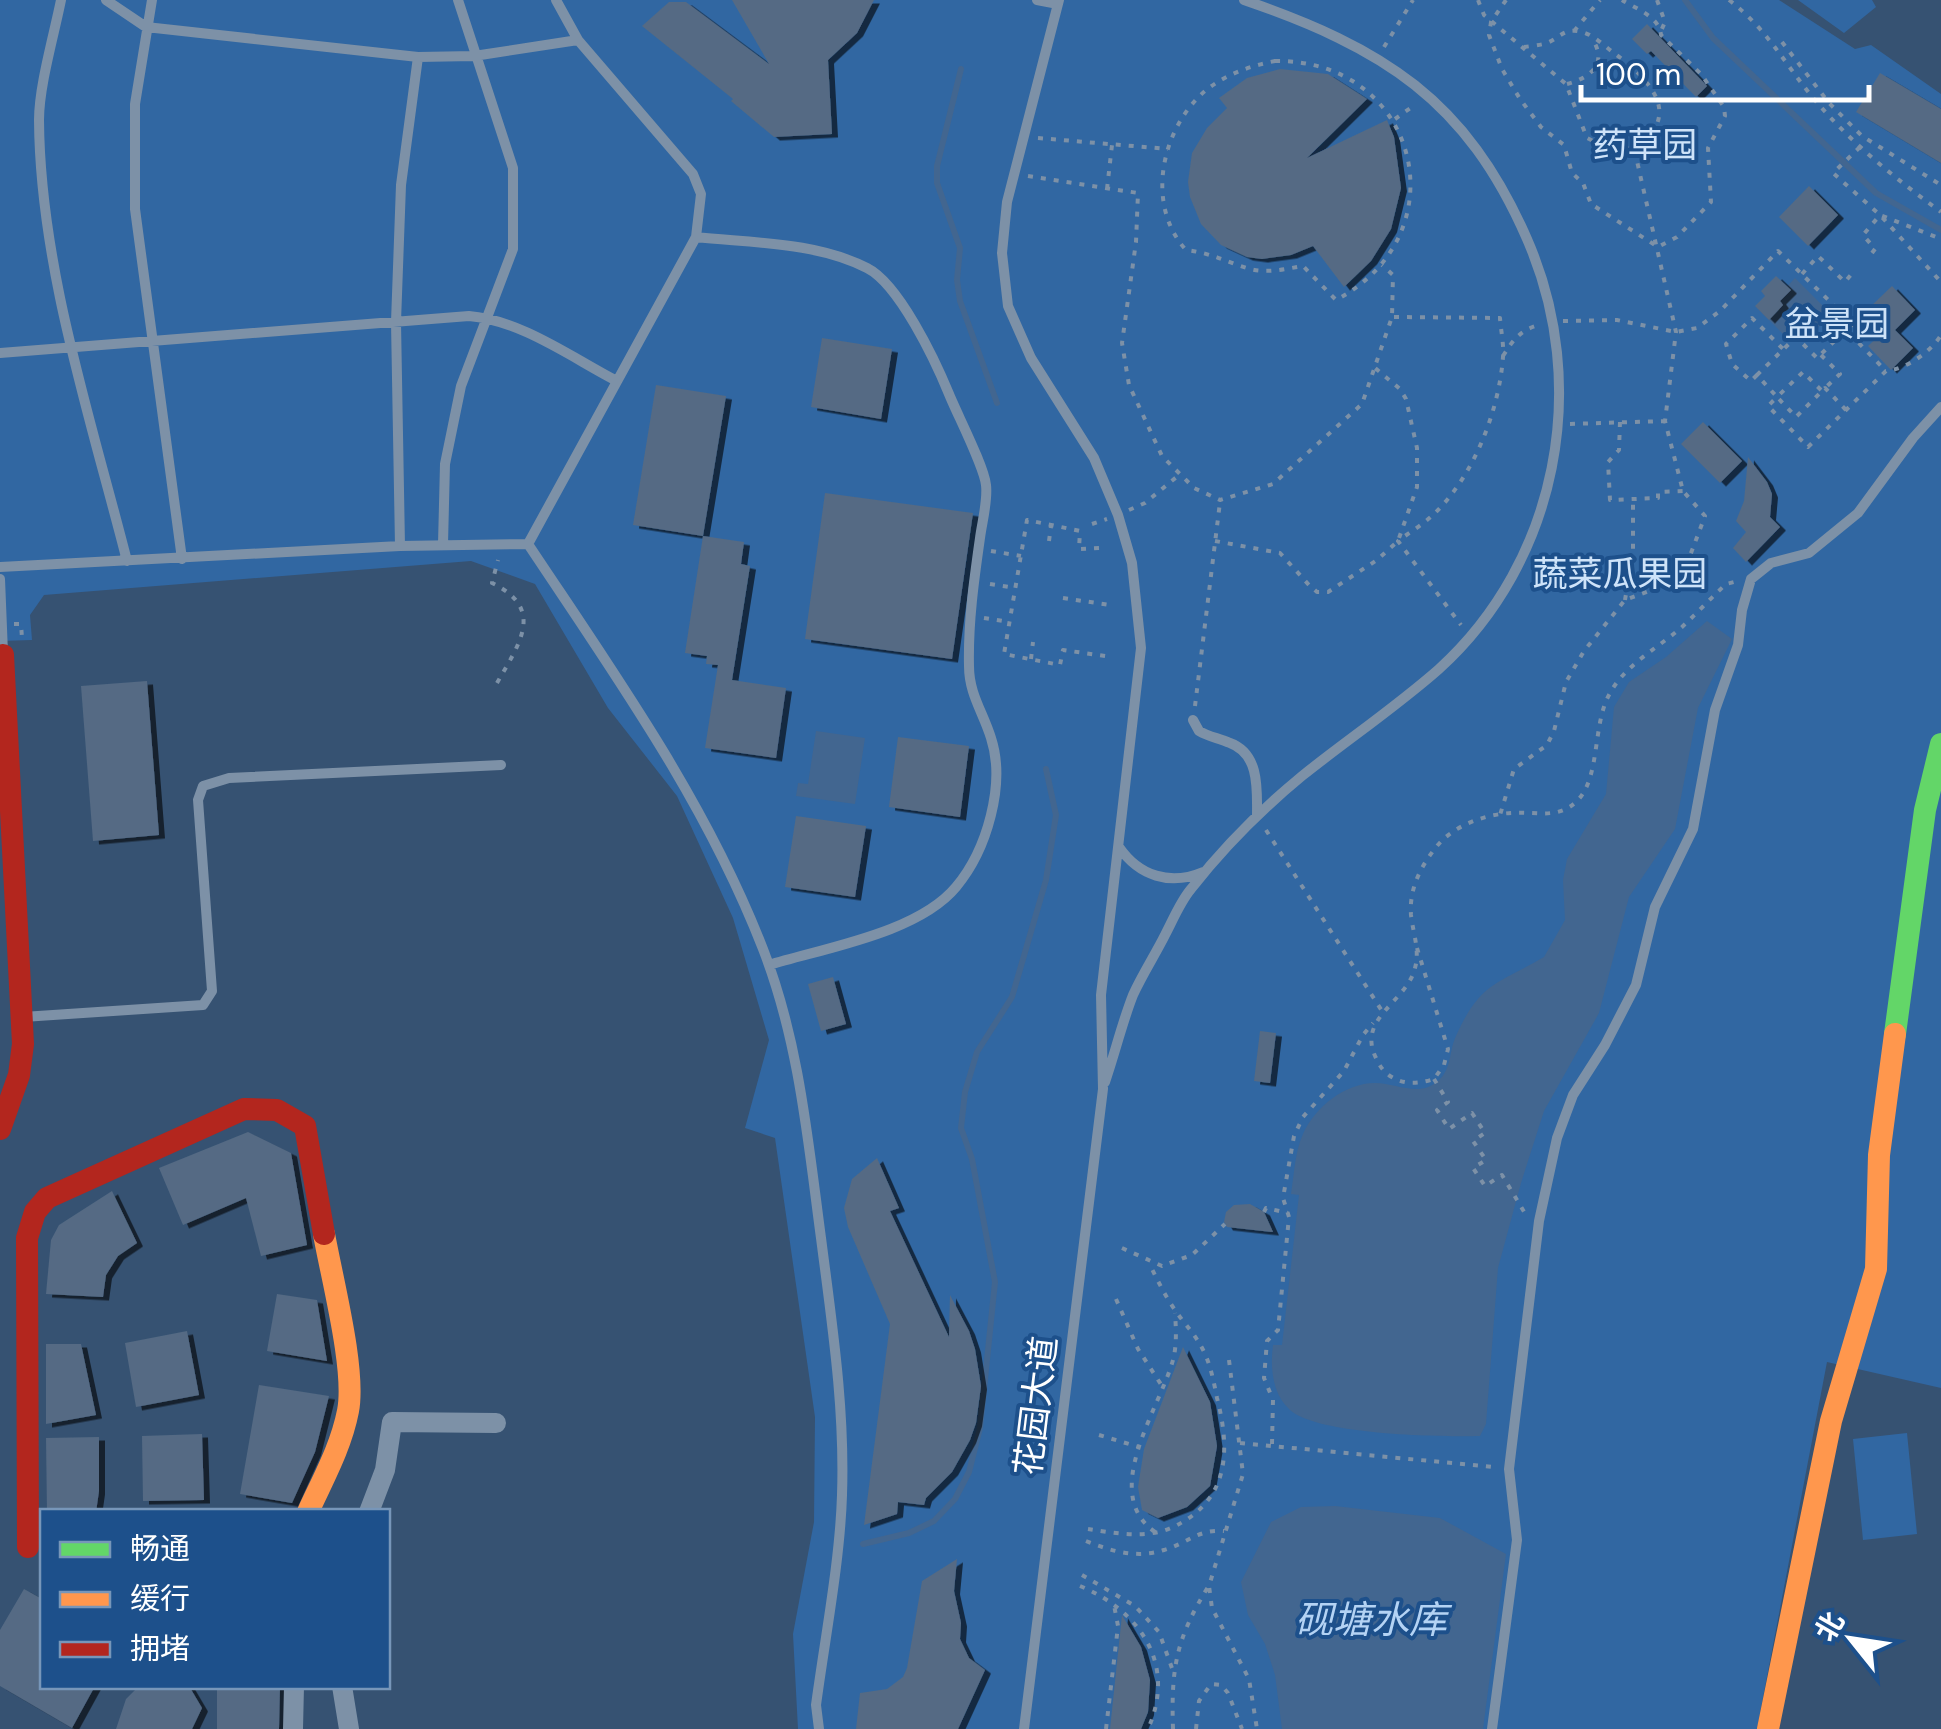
<svg xmlns="http://www.w3.org/2000/svg" width="1941" height="1729" viewBox="0 0 1941 1729" font-family="'DM Sans','Noto Sans SC',sans-serif">
	<style>
		.green { fill: #3167a2 }
		.water { fill: #426690 }
		.lines { fill: none; stroke-linecap: round; stroke-linejoin: round }
		.stream { stroke: #426690; stroke-width: 6 }
		.building { fill: #546a84; filter: url(#shadow) }
		.path { stroke: #7d91a7; stroke-width: 4; stroke-dasharray: 5 8; stroke-linecap: butt }
		.lane { stroke: #7d91a7; stroke-width: 10 }
		.street { stroke: #7d91a7; stroke-width: 20 }
		.fast { stroke: #63d668; stroke-width: 22 }
		.slow { stroke: #ff974d; stroke-width: 22 }
		.jam { stroke: #b3261e; stroke-width: 22 }
		.labels { text-anchor: middle; stroke-width: 8; stroke-linejoin: round; paint-order: stroke }
		.park-label { font-size: 35px; fill: #cee3f9; stroke: #1d508b }
		.street-label { font-size: 35px; fill: #fff; stroke: #1d508b }
		.water-label { font-size: 38px; font-style: italic; fill: #b4d3f4; stroke: #1d508b }
	</style>
	<defs>
		<filter id="shadow"><feDropShadow dx="6" dy="3.5" stdDeviation="0" flood-color="#0009"/></filter>
	</defs>
	<rect width="100%" height="100%" fill="#365272"/>
	<path class="green" d="M0 0H1779L1855 49 1871 45 1941 94V1388L1827 1362 1757 1729H798L793 1634 814 1522 815 1417 775 1138 745 1128 769 1040 733 918 677 796 608 708 535 584 471 561 44 595 30 615 32 640 0 641Z
		M1798 0H1872L1876 7 1844 33Z
		M1907 1433 1917 1534 1863 1540 1853 1439Z"/>
	<path class="water" d="M1795 278 1831 314 1810 336 1797 323 1784 335 1762 313Z
		M1707 621 1732 639 1698 708 1675 829 1629 897 1599 1013 1544 1111 1521 1183 1498 1268 1486 1424 1480 1436C1441 1437 1318 1435 1290 1410 1272 1394 1270 1367 1273 1345H1282L1299 1195 1291 1194C1294 1175 1295 1151 1303 1134 1315 1107 1345 1083 1375 1083 1398 1083 1420 1099 1440 1079 1452 1067 1449 1050 1456 1036 1480 982 1498 984 1544 957L1565 920 1563 880 1567 859 1606 794 1614 707 1629 682 1666 657Z
		M816 731 865 738 855 804 796 796 798 783 808 784Z
		M1335 1506 1440 1518 1506 1554 1483 1729H1282L1275 1675 1265 1644 1248 1615 1241 1582 1271 1522 1301 1507Z"/>
	<g class="lines">
		<path class="stream" d="M1685 0 1713 38 1876 193 1941 230
			M961 69 937 166V183L960 248 957 280 960 301 997 403
			M863 1544 909 1533 934 1521 955 1499 969 1472 980 1428 995 1282 972 1159 961 1128 965 1092 977 1052 1012 997 1046 880 1056 815 1046 769"/>
	</g>
	<path class="building" d="M732 0H874L857 33 828 60 832 134 774 137 731 101 733 99 642 26 669 2H686L769 64Z
		M1647 24 1707 86 1696 97 1651 51 1647 54 1632 39Z
		M1280 69 1328 74 1367 99 1307 158 1387 120 1394 137 1401 188 1391 229 1371 261 1344 287 1313 246 1291 255 1262 259 1247 257 1221 245 1201 224 1190 197 1188 182 1192 153 1207 128 1227 108 1219 98 1247 78Z
		M1880 73 1941 109V163L1856 112Z
		M1809 186 1838 215 1808 246 1779 217Z
		M1776 276 1791 290 1780 301 1783 305 1769 320 1755 306 1765 296 1761 291Z
		M1892 286 1915 310 1895 330 1913 348 1891 370 1868 346 1886 329 1868 309Z
		M822 338 892 349 881 419 811 407Z
		M656 385 726 396 703 536 633 525Z
		M1703 422 1742 461 1720 483 1681 444Z
		M1748 457 1767 482 1772 494 1770 517 1780 527 1746 562 1733 548 1746 532 1736 521 1744 501Z
		M825 493 973 513 952 659 805 639Z
		M703 536 744 542 741 564 750 566 732 680 786 688 776 758 705 748 718 665 706 664 707 656 685 653Z
		M147 681 159 835 93 841 81 686Z
		M898 737 969 746 960 817 889 807Z
		M796 816 866 826 855 897 785 887Z
		M833 977 846 1024 821 1031 808 984Z
		M1260 1031 1276 1033 1270 1083 1254 1081Z
		M248 1132 291 1153 307 1245 261 1256 246 1198 183 1225 159 1168Z
		M877 1158 899 1208 890 1211 949 1337 950 1295 969 1331 975 1349 981 1386 976 1423 970 1440 952 1472 926 1498 924 1505 898 1502 897 1514 864 1525 890 1324 848 1227 844 1208 852 1179Z
		M112 1191 137 1243 118 1256 106 1275 103 1297 46 1294 51 1240 59 1225Z
		M1250 1204 1264 1212 1273 1232 1227 1227 1224 1222 1226 1212 1234 1205Z
		M277 1294 317 1300 327 1361 267 1351Z
		M187 1331 199 1395 136 1407 125 1343Z
		M46 1344H81L96 1415 46 1424Z
		M1183 1347 1210 1402 1217 1446 1210 1486 1187 1507 1158 1518 1142 1510 1138 1487 1144 1449Z
		M259 1385 329 1396 315 1452 292 1503 240 1494Z
		M202 1434 204 1500 143 1501 142 1436Z
		M99 1437V1491L96 1512H47L46 1438Z
		M957 1559 954 1591 961 1623 960 1639 969 1658 985 1670 958 1729H856L860 1693 887 1689 903 1677 907 1668 922 1581Z
		M24 1589 42 1599V1686H95L72 1728 0 1686V1630Z
		M1122 1615 1141 1647 1150 1680 1148 1712 1141 1729H1110Z
		M139 1686H189L202 1708 192 1729H116L126 1699Z
		M217 1686H280L279 1729H217Z"/>
	<g class="lines">
		<path class="path" d="M1478 0 1484 15 1566 84 1587 138 1611 150 1634 148 1676 332 1665 421 1683 491 1705 516 1688 561 1652 590 1625 600 1584 651 1566 682 1554 731 1547 745 1514 769 1500 815
			M1506 0 1491 22 1489 35 1502 69 1520 99 1541 127 1564 145 1572 173 1583 183 1591 204 1658 247 1677 237 1711 202 1708 148 1725 116 1724 107 1701 74 1661 35C1659 16 1636 9 1622 0
			M1657 0 1665 22 1661 31
			M1729 0C1768 30 1784 63 1814 99 1851 143 1896 179 1941 212
			M1574 31 1600 0
			M1782 42 1829 103 1862 136 1941 185
			M1384 47 1413 0
			M1524 47C1531 46 1541 45 1547 43 1561 37 1565 27 1582 32 1594 35 1604 46 1614 53 1649 79 1685 115 1634 148
			M1275 61C1419 59 1462 234 1336 300L1303 266C1285 269 1265 274 1247 268 1224 261 1211 253 1186 250 1145 205 1161 129 1205 91 1226 74 1250 66 1275 61Z
			M1567 84C1589 78 1608 65 1593 40
			M1395 119 1416 104
			M1038 138 1168 149
			M1860 147 1833 173 1880 215 1941 282
			M1028 176 1138 193 1136 242 1122 343 1129 385 1162 456 1194 488 1220 500 1273 484 1362 404 1392 317 1393 275 1382 265
			M1107 189 1112 145
			M1872 253 1875 249 1863 235 1880 215 1941 239
			M1802 274 1818 256 1845 282 1854 271
			M1394 317 1500 318C1501 331 1504 345 1503 357 1499 411 1474 475 1435 513 1424 524 1410 532 1398 541L1461 625
			M1563 321 1617 320 1676 332 1697 328 1720 311 1778 251 1853 324 1846 330
			M1821 355 1840 374 1825 388
			M1503 356C1513 340 1520 330 1539 325
			M1757 375 1751 381 1732 364 1726 344 1752 318 1783 349
			M1821 390 1803 372 1777 397 1757 375 1796 337 1817 358 1846 330 1886 371
			M1846 410 1825 388 1796 417 1777 397 1768 406 1808 447 1886 371C1906 369 1931 352 1941 335
			M1620 422 1619 450 1608 462 1610 500 1658 498V492L1683 491
			M1570 424 1665 421
			M1129 510 1145 503 1179 475
			M1092 524 1107 519
			M1049 541 1051 526
			M1215 541 1280 553 1309 585 1317 592H1328L1377 560 1398 541 1417 487V448L1406 399 1400 389 1375 368
			M1099 548 1079 549 1080 531 1027 520 1004 654 1060 665 1063 650 1112 657
			M991 551 1021 556
			M990 584 1015 588
			M1063 598 1110 605
			M1625 600 1633 551V500
			M984 618 1009 622
			M14 624H21L22 638
			M1031 659 1033 642
			M497 683C519 644 546 609 492 583L498 560
			M1195 706 1220 502
			M1266 830 1382 1011
			M1417 948 1448 1049 1444 1065 1434 1079C1418 1084 1404 1085 1390 1076 1383 1071 1379 1065 1376 1058 1356 1018 1407 1002 1415 968 1420 950 1413 933 1411 915 1409 888 1421 866 1437 846 1454 825 1486 814 1512 813 1535 811 1558 820 1577 801 1601 777 1592 724 1610 693 1626 664 1658 648 1682 627 1697 613 1711 598 1726 584L1734 582
			M1434 1079 1448 1102 1437 1110 1449 1129 1472 1113 1485 1133 1473 1141 1486 1160 1473 1168 1485 1186 1502 1175 1526 1215
			M1264 1212 1266 1208 1288 1213
			M1122 1248 1162 1266 1192 1255 1225 1224
			M1116 1299 1138 1349 1162 1386
			M1229 1360 1243 1474 1209 1586 1212 1608 1249 1679 1257 1729
			M1099 1435 1139 1447
			M1240 1443 1494 1467
			M1272 1444 1273 1400 1264 1378 1267 1341 1278 1330 1289 1217 1283 1198 1294 1136 1303 1117 1344 1071 1363 1035 1373 1023
			M1088 1529C1113 1533 1146 1539 1171 1528 1229 1502 1231 1452 1217 1398 1214 1383 1211 1367 1205 1354 1197 1336 1186 1326 1175 1310 1165 1296 1157 1279 1149 1263
			M1155 1532C1099 1493 1160 1408 1173 1360 1177 1345 1176 1328 1175 1313
			M1086 1541C1111 1551 1137 1559 1164 1550 1188 1543 1198 1529 1224 1531
			M1082 1575 1135 1606 1159 1632 1173 1671
			M1080 1586C1140 1611 1177 1664 1148 1729
			M1106 1729 1118 1626 1114 1605
			M1173 1729C1171 1668 1176 1639 1208 1587
			M1196 1729 1199 1701 1211 1684 1221 1685 1228 1693 1242 1729"/>
		<path class="lane" d="M61 0C54 35 39 86 39 120 40 267 91 419 127 561
			M106 0 146 27 418 57 474 56 578 40
			M152 0 135 104V209L182 559
			M556 0 578 40 693 174 701 194 696 237C752 243 816 242 867 268 899 284 935 360 949 394 957 414 984 466 986 485 988 501 982 522 980 538 974 580 968 623 969 666 969 694 983 712 991 738 1006 784 987 850 956 887 918 933 824 948 769 965
			M1037 0 1058 4
			M0 353 469 316C520 320 571 357 615 380
			M443 544 445 464 461 386 513 249V168L458 0
			M528 544C615 675 706 802 763 949 799 1041 808 1141 821 1238 832 1324 845 1408 842 1495 840 1561 825 1638 816 1705L819 1729
			M528 544 696 237
			M400 546 396 322 401 185 418 57
			M0 567 400 546 528 544
			M0 579 3 653
			M1193 720 1199 731C1209 737 1219 738 1230 743 1260 754 1257 790 1257 816
			M1119 847C1139 876 1170 886 1203 872
			M23 1017 203 1005 212 991 198 800 203 786 229 778 501 765
			M1105 1082C1115 1053 1122 1023 1133 995 1142 975 1155 955 1165 935 1173 920 1180 902 1191 889 1223 848 1262 809 1302 776 1347 740 1396 707 1439 669 1558 561 1591 385 1527 239 1466 99 1383 48 1244 0
			M1024 1729 1103 1089 1101 995 1141 648 1132 563 1118 515 1094 458 1031 358 1008 306 1002 253 1007 202 1059 0
			M1492 1729 1517 1540 1509 1469 1539 1221 1557 1138 1573 1095 1605 1045 1636 985 1655 907 1693 829 1715 710 1738 645 1742 610 1751 579 1771 563 1809 553 1858 513 1913 438 1941 407"/>
		<path class="street" d="M369 1512 385 1470 392 1422 496 1423
			M342 1686 349 1729
			M293 1729 294 1686"/>
		<path class="fast" d="M1895 1034 1925 810 1941 744"/>
		<path class="slow" d="M308 1512C323 1479 341 1447 348 1411 356 1370 332 1279 324 1234
			M1768 1729 1831 1421 1876 1269 1879 1155 1895 1034"/>
		<path class="jam" d="M0 1129 19 1075 23 1044 3 655
			M28 1547 27 1238 35 1212 47 1198 244 1109 277 1110 305 1126 324 1234"/>
	</g>
	<g class="labels">
		<g class="park-label">
			<text x="1645" y="157">药草园</text>
			<text x="1837" y="336">盆景园</text>
			<text x="1620" y="586">蔬菜瓜果园</text>
		</g>
		<g class="street-label">
			<text transform="translate(1036 1406) rotate(-83)" y="12">花园大道</text>
		</g>
		<g class="water-label">
			<text x="1371" y="1633">砚塘水库</text>
		</g>
	</g>
	<rect x="40" y="1509" width="350" height="180" fill="#1d508b" stroke="#7796b9" stroke-width="2.5"/>
	<rect x="60" y="1542" width="50" height="15" fill="#63d668" stroke="#7796b9" stroke-width="2.5"/>
	<text x="130" y="1559" font-size="30" fill="#ffffff">畅通</text>
	<rect x="60" y="1592" width="50" height="15" fill="#ff974d" stroke="#7796b9" stroke-width="2.5"/>
	<text x="130" y="1609" font-size="30" fill="#ffffff">缓行</text>
	<rect x="60" y="1642" width="50" height="15" fill="#b3261e" stroke="#7796b9" stroke-width="2.5"/>
	<text x="130" y="1659" font-size="30" fill="#ffffff">拥堵</text>
	<g transform="translate(1851 1639) rotate(300)" stroke="#1d508b" stroke-width="8" paint-order="stroke">
	<path d="M0-8L18 38L0 25L-18 38Z" fill="#ffffff"/>
	<text y="-15" font-size="28" font-weight="bold" text-anchor="middle" fill="#ffffff">北</text>
	</g>
	<path d="M1581 85v15h288v-15" fill="none" stroke="#ffffff" stroke-width="5"/>
	<text x="1596" y="85" font-size="30" fill="#ffffff" stroke="#1d508b" stroke-width="8" paint-order="stroke">100 m</text>
</svg>
